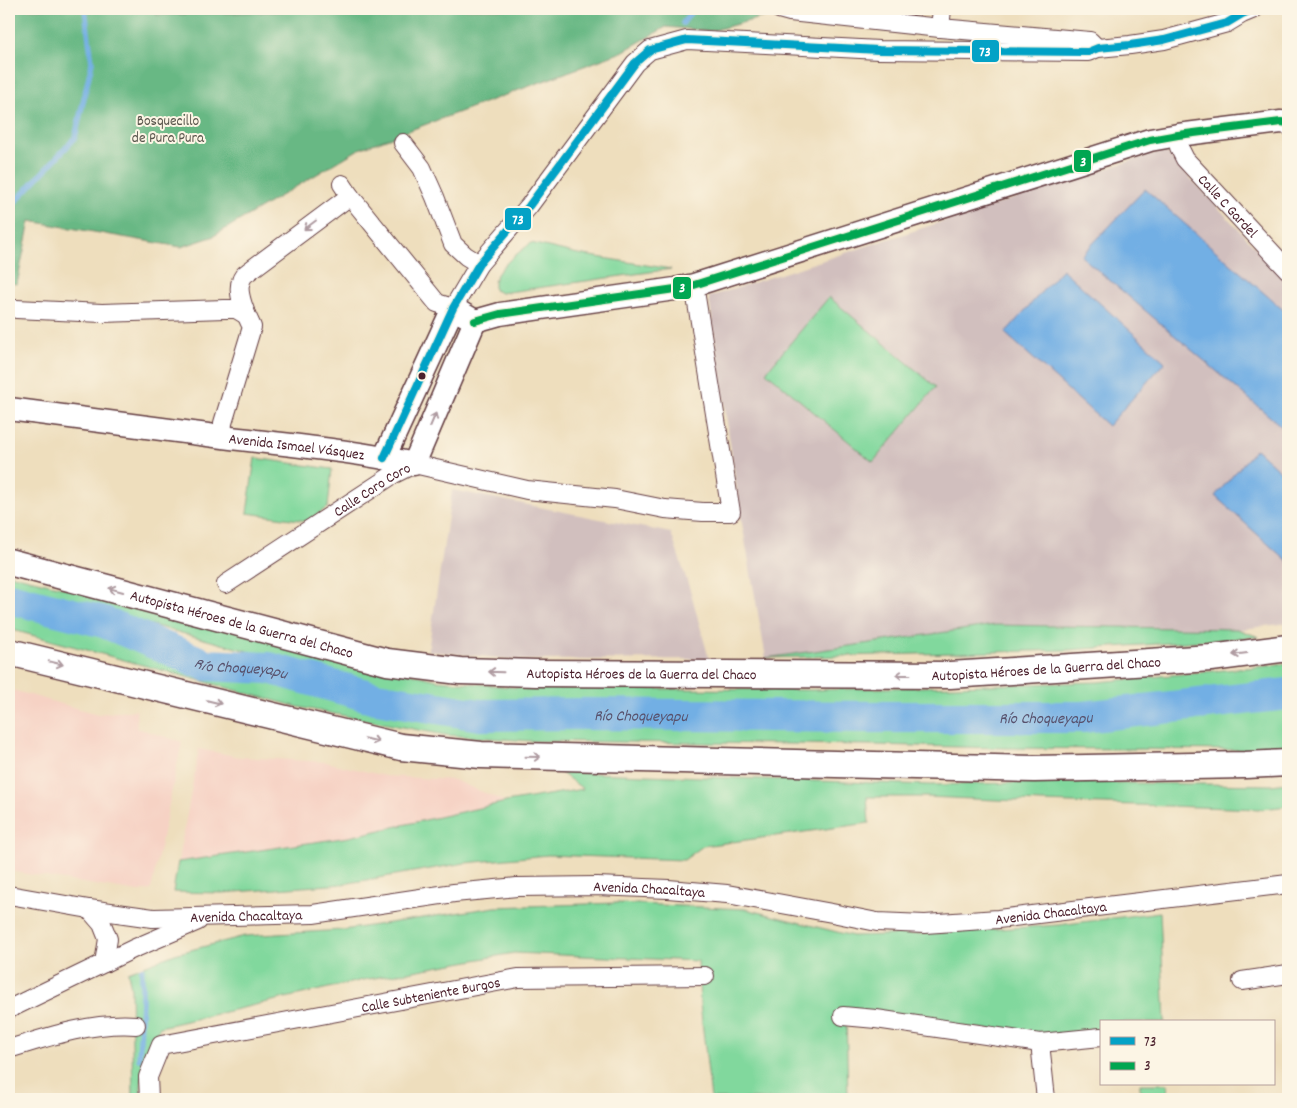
<svg xmlns="http://www.w3.org/2000/svg" width="1297" height="1108" viewBox="0 0 1297 1108" font-family="Dekko,sans-serif">
	<style>
		.built { fill: #f6d2c4 }
		.industrial { fill: #d1bfbe }
		.green { fill: #81d89d; stroke: #667c64 }
		.forest { fill: #68b884; stroke: #596c58 }
		.water { fill: #72afe4; stroke: #5e6788 }
		.lines { fill: none; stroke-linecap: round; stroke-linejoin: round }
		.stream { stroke: #72afe4; stroke-width: 5.5 }
		.river { stroke: #72afe4; stroke-width: 32 }
		.minor-casing { stroke: #633c41; stroke-width: 20 }
		.major-casing { stroke: #633c41; stroke-width: 25 }
		.highway-casing { stroke: #633c41; stroke-width: 29 }
		.minor { stroke: #fff; stroke-width: 18 }
		.major { stroke: #fff; stroke-width: 22 }
		.highway { stroke: #fff; stroke-width: 26 }
		.bus-1-casing { stroke: #fcf5e5; stroke-width: 11 }
		.bus-2-casing { stroke: #fcf5e5; stroke-width: 11 }
		.bus-1 { stroke: #04a2c6; stroke-width: 8 }
		.bus-2 { stroke: #00a651; stroke-width: 8 }
		.oneway { stroke: #ae9aa0 }
		.bus-dot { fill: #4a1f2b; stroke: #fcf5e5; stroke-width: 2 }
		.labels { text-anchor: middle; stroke-width: 4; stroke-linejoin: round; paint-order: stroke }
		.park-label { font-size: 15px; fill: #5a564d; stroke: #fcf5e5 }
		.street-label { font-size: 15px; fill: #4a1f2b; stroke: #fcf5e5 }
		.water-label { font-size: 16px; font-style: italic; fill: #58516c; stroke: #fcf5e5 }
		.line-badge { stroke: #fcf5e5; stroke-width: 2 }
		.badge-label { font-size: 14px; text-anchor: middle; font-weight: bold; fill: #fff }
	</style>
	<rect width="100%" height="100%" fill="#fcf5e5"/>
	<filter id="ink" filterUnits="userSpaceOnUse"><feTurbulence type="fractalNoise" baseFrequency=".02" numOctaves="2"/><feDisplacementMap in="SourceGraphic" scale="10" xChannelSelector="R" yChannelSelector="G"/><feConvolveMatrix kernelMatrix="1 2 1 2 8 2 1 2 1" color-interpolation-filters="sRGB"/></filter>
	<filter id="wash" filterUnits="userSpaceOnUse"><feTurbulence type="fractalNoise" baseFrequency=".0096" numOctaves="4" result="noise"/><feDisplacementMap in="SourceGraphic" scale="20" xChannelSelector="R" yChannelSelector="G"/><feGaussianBlur stdDeviation="1.12" result="paint"/><feColorMatrix in="noise" values="0 0 0 0 0 0 0 0 0 0 0 0 0 0 0 0 0 1.4 0 .05"/><feComposite in="paint" operator="in"/></filter>
	<g filter="url(#wash)">
		<rect width="100%" height="100%" fill="#eedebd"/>
		<path class="built" d="M9 689 97 714 136 710 137 728 182 742 151 890 138 892 9 871Z
			M199 749 240 757 326 762 385 776 454 780 506 802 349 837 178 862Z"/>
		<path class="industrial" d="M1164 150 1288 282V623L1243 629 995 625 766 658 740 512 709 297Z
			M452 490 671 533 691 593 709 659 521 660 428 651Z"/>
		<path class="green" d="M156 9H381L156 15Z
			M531 243 578 254 671 269 501 293 494 290C494 288 494 283 494 282 497 267 520 252 531 243Z
			M829 297 936 387 873 462 766 372Z
			M255 458 332 469 328 507 307 521 247 513Z
			M9 574 437 680 522 688 812 690 1098 682 1288 664V680L1085 703 500 702 435 695 376 686 9 586Z
			M9 608 384 709 478 725H584L725 730 1086 728 1288 705V748L1250 750 1004 748 874 745 531 741 445 735 298 707 9 629Z
			M995 625 1237 629 1259 637 1068 650 766 658Z
			M560 772 931 785 1054 782 1271 785 1288 783V806L1262 809 1042 802 927 797H867L869 823 703 846 684 860 548 855 465 863 343 884 222 893 173 892 178 862 349 837 506 802 583 789Z
			M617 903 745 909 853 936 923 934 1059 925 1160 912 1165 1022H1101V1031L1042 1036 846 1013 848 1099H711L700 1004 698 961 514 953 363 980 160 1027 144 1054 140 1099H133L131 988 128 972 175 954 245 936 343 930 495 907Z
			M1140 1084H1168L1169 1099H1140Z"/>
		<path class="forest" d="M9 9H156V15L381 9H783V12L711 31 666 27 622 52 359 149 212 237 181 247 30 221 17 284 9 283Z"/>
		<path class="water" d="M1145 189 1288 314V432L1081 256Z
			M1062 269 1165 362 1108 426 1005 333Z
			M1256 449 1288 478V562L1215 496Z"/>
		<g class="lines">
			<path class="stream" d="M683 23 693 9
				M15 202 75 138 92 62 85 9
				M139 1059 142 1002V969"/>
			<path class="river" id="s1" d="M9 598 104 622 206 665 269 668 376 698 480 715 587 714 871 717H1083L1288 694"/>
		</g>
	</g>
	<g filter="url(#ink)">
		<g class="lines">
			<defs>
				<g id="minor">
					<path d="M779 9 790 12 940 28 1090 41 1094 45"/>
					<path d="M940 28 942 9"/>
					<path id="s2" d="M1178 135 1179 147 1185 159 1288 270"/>
					<path d="M403 143 422 168 435 197 453 244 466 256 479 264"/>
					<path d="M342 184 350 196 437 303 453 308 479 264 529 206 635 63 650 50 687 40 879 50 1088 52 1098 48 1130 45 1164 40 1227 23 1242 14 1254 9"/>
					<path d="M16 309 102 313 225 309H236L246 315"/>
					<path d="M222 437 223 423 252 327C247 317 236 292 241 281 242 277 245 274 248 272L350 196"/>
					<path id="s3" d="M226 584 394 474 414 464 527 490 615 499 665 509 703 512H731L694 285"/>
					<path id="s4" d="M9 895 89 909 153 918 313 914 454 893 517 887 597 886 668 889 727 894 832 913 877 922 925 924 998 919 1288 884"/>
					<path d="M89 909 102 924 108 939 104 963"/>
					<path d="M1242 981 1288 974"/>
					<path d="M9 1009 133 949 198 921"/>
					<path d="M843 1016 876 1019 1040 1043 1101 1037"/>
					<path d="M1040 1043 1046 1099"/>
					<path d="M9 1049C50 1036 92 1022 136 1025"/>
					<path id="s5" d="M149 1099 148 1077 161 1045 518 978 705 976"/>
				</g>
				<g id="major">
					<path d="M475 321 500 314 675 289 694 285 1150 140 1178 135 1281 122 1288 123"/>
					<path id="s6" d="M9 409C80 418 151 428 223 437 287 445 351 450 414 464L475 321"/>
					<path d="M384 458 453 308 475 321"/>
				</g>
				<g id="highway">
					<path id="s7" d="M9 562 387 662 460 671 536 673 950 675 1211 658 1288 648"/>
					<path d="M9 652 401 747 481 755 1034 769 1245 765 1288 763"/>
				</g>
			</defs>
			<use href="#minor" class="minor-casing"/>
			<use href="#major" class="major-casing"/>
			<use href="#highway" class="highway-casing"/>
			<use href="#minor" class="minor"/>
			<use href="#major" class="major"/>
			<use href="#highway" class="highway"/>
			<defs>
				<path id="bus-1" d="M384 458 453 308 479 264 529 206 635 63 650 50 687 40 879 50 1088 52 1098 48 1130 45 1164 40 1227 23 1242 14 1254 9"/>
				<path id="bus-2" d="M475 321 500 314 675 289 694 285 1150 140 1178 135 1281 122 1288 123"/>
			</defs>
			<use href="#bus-1" class="bus-1-casing"/>
			<use href="#bus-2" class="bus-2-casing"/>
			<use href="#bus-1" class="bus-1"/>
			<use href="#bus-2" class="bus-2"/>
		</g>
		<defs><path id="oneway-shaft" d="M-6 0H5M1.5-3L5.5 0L1.5 3" fill="none" stroke-width="1.6" stroke-linecap="round" stroke-linejoin="round" transform="scale(1.25)"/></defs>
		<g class="oneway">
			<use href="#oneway-shaft" transform="translate(310 225) rotate(143)"/>
			<use href="#oneway-shaft" transform="translate(433 420) rotate(-67)"/>
			<use href="#oneway-shaft" transform="translate(116 590) rotate(-165)"/>
			<use href="#oneway-shaft" transform="translate(1240 654) rotate(173)"/>
			<use href="#oneway-shaft" transform="translate(56 663) rotate(14)"/>
			<use href="#oneway-shaft" transform="translate(496 672) rotate(-178)"/>
			<use href="#oneway-shaft" transform="translate(903 675) rotate(-180)"/>
			<use href="#oneway-shaft" transform="translate(214 702) rotate(14)"/>
			<use href="#oneway-shaft" transform="translate(372 740) rotate(13)"/>
			<use href="#oneway-shaft" transform="translate(533 757) rotate(1)"/>
		</g>
	</g>
	<circle class="bus-dot" cx="422" cy="376" r="4.5"/>
	<g class="labels">
		<g class="park-label">
			<text x="168" y="125">Bosquecillo<tspan x="168" dy="17">de Pura Pura</tspan></text>
		</g>
		<g class="street-label">
			<text dy="5" stroke="none"><textPath href="#s2" startOffset="89">Calle C Gardel</textPath></text>
			<text dy="5" stroke="none"><textPath href="#s6" startOffset="290">Avenida Ismael Vásquez</textPath></text>
			<text dy="5" stroke="none"><textPath href="#s3" startOffset="174">Calle Coro Coro</textPath></text>
			<text dy="5" stroke="none"><textPath href="#s7" startOffset="241">Autopista Héroes de la Guerra del Chaco</textPath></text>
			<text dy="5" stroke="none"><textPath href="#s7" startOffset="1051">Autopista Héroes de la Guerra del Chaco</textPath></text>
			<text dy="5" stroke="none"><textPath href="#s7" startOffset="646">Autopista Héroes de la Guerra del Chaco</textPath></text>
			<text dy="5" stroke="none"><textPath href="#s4" startOffset="644">Avenida Chacaltaya</textPath></text>
			<text dy="5" stroke="none"><textPath href="#s4" startOffset="1049">Avenida Chacaltaya</textPath></text>
			<text dy="5" stroke="none"><textPath href="#s4" startOffset="239">Avenida Chacaltaya</textPath></text>
			<text dy="5" stroke="none"><textPath href="#s5" startOffset="331">Calle Subteniente Burgos</textPath></text>
		</g>
		<g class="water-label">
			<text dy="6" stroke="none"><textPath href="#s1" startOffset="244">Río Choqueyapu</textPath></text>
			<text dy="6" stroke="none"><textPath href="#s1" startOffset="649">Río Choqueyapu</textPath></text>
			<text dy="6" stroke="none"><textPath href="#s1" startOffset="1054">Río Choqueyapu</textPath></text>
		</g>
	</g>
	<g class="line-badge">
		<rect x="971" y="39" width="29" height="24" rx="5" fill="#04a2c6"/>
		<rect x="1073" y="149" width="19" height="24" rx="5" fill="#00a651"/>
		<rect x="504" y="207" width="28" height="24" rx="5" fill="#04a2c6"/>
		<rect x="672" y="276" width="20" height="24" rx="5" fill="#00a651"/>
	</g>
	<g class="badge-label">
		<text x="985" y="56">73</text>
		<text x="1083" y="166">3</text>
		<text x="518" y="224">73</text>
		<text x="682" y="292">3</text>
	</g>
	<rect width="1297" height="1108" fill="none" stroke="#fcf5e5" stroke-width="30"/>
	<rect x="1100" y="1020" width="175" height="65" fill="#fcf5e5" stroke="#b59f9b"/>
	<rect x="1110" y="1037" width="25" height="8" fill="#04a2c6" stroke="#b59f9b"/>
	<text x="1144" y="1046" font-size="15" fill="#4a1f2b">73</text>
	<rect x="1110" y="1062" width="25" height="8" fill="#00a651" stroke="#b59f9b"/>
	<text x="1144" y="1070" font-size="15" fill="#4a1f2b">3</text>
</svg>
